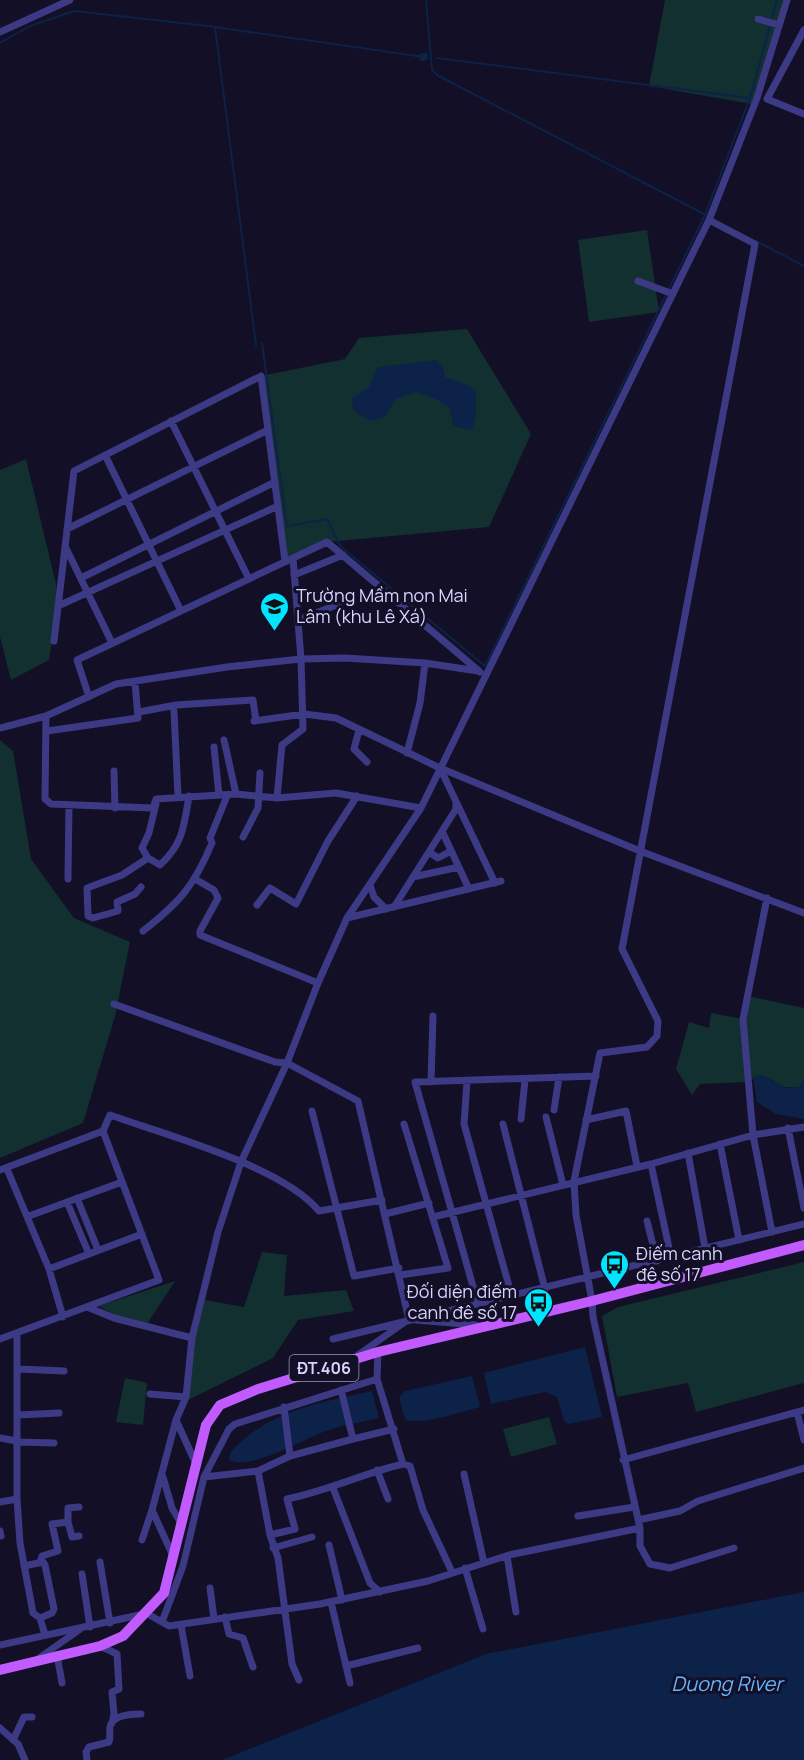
<svg xmlns="http://www.w3.org/2000/svg" width="804" height="1760" viewBox="0 0 804 1760" font-family="Manrope,sans-serif">
	<style>
		.green { fill: #12302f }
		.water { fill: #0c2248 }
		.lines { fill: none; stroke-linecap: round; stroke-linejoin: round }
		.stream { stroke: #0c2248; stroke-width: 2 }
		.canal { stroke: #0c2248; stroke-width: 8 }
		.street { stroke: #3d3a85; stroke-width: 7 }
		.primary { stroke: #c25bff; stroke-width: 10 }
		.labels { text-anchor: middle; stroke-width: 6; stroke-linejoin: round; paint-order: stroke }
		.shield { fill: #130f26; stroke: #9e99be; stroke-width: 1.5 }
		.shield-label { font-size: 16px; font-weight: bold; fill: #d9d4ff }
		.poi-label { font-size: 18px; fill: #d9d4ff; stroke: #130f26; text-anchor: start }
		.water-label { font-size: 20px; font-style: italic; fill: #62b6ff; stroke: #130f26 }
	</style>
	<rect width="100%" height="100%" fill="#130f26"/>
	<path class="green" d="M665 0H785L752 104 649 86Z
		M647 230 659 312 589 322 578 240Z
		M467 329 531 434 489 527 327 542 285 561 261 376 345 359 359 338Z
		M26 459 56 584 58 606 49 660 11 680 0 637V470Z
		M0 740 13 751 31 859 74 918 130 942 115 1016 83 1123 0 1158Z
		M748 996 804 1008V1078L800 1087C795 1087 790 1088 785 1087 772 1083 761 1068 749 1082L700 1084 692 1095 676 1069 689 1022 709 1028 711 1013 743 1019Z
		M262 1252 287 1255 284 1296 346 1290 354 1311 298 1320 273 1358 188 1400 194 1340 205 1300 244 1307Z
		M804 1262V1383L696 1412 688 1383 617 1397 602 1316 618 1307Z
		M175 1281 147 1324 113 1315 99 1306Z
		M125 1378 147 1383 143 1425 116 1422Z
		M549 1417 557 1444 511 1457 503 1429Z"/>
	<path class="water" d="M437 360 442 365 445 377 466 384 476 391V416L472 430 453 426 450 409 438 400 416 392 396 399 385 417 370 421 353 410 352 398 369 387 378 367Z
		M761 1075 786 1088 800 1087 804 1078V1119L776 1114 757 1102 753 1077Z
		M585 1347 602 1417 569 1424 564 1421 557 1397 545 1392 491 1404 484 1373Z
		M472 1376 480 1407C464 1411 418 1427 405 1419L399 1398 405 1391Z
		M372 1391 379 1418C363 1422 347 1424 332 1429 307 1436 254 1471 229 1460 229 1452 235 1447 241 1442 276 1409 327 1401 372 1391Z
		M804 1592V1760H222L486 1654Z"/>
	<g class="lines">
		<path class="stream" d="M426 0 432 70 437 75 704 214
			M215 27 256 345
			M0 43 30 26 74 11 208 26 424 57
			M437 58 750 98 777 0
			M756 241 804 266
			M262 343 287 526 327 519 340 546 485 666 705 215 750 98"/>
		<path class="canal" d="M423 57H424"/>
		<path class="street" d="M758 19 779 25
			M804 30 767 99 804 114
			M0 32 70 0
			M709 220 755 244 622 949 658 1021 657 1036 647 1047 600 1053 574 1181 576 1215 592 1301 593 1317 640 1528V1546L650 1564 670 1568 734 1548
			M638 281 673 294
			M171 421 249 579
			M105 455 181 611
			M67 529 268 430
			M65 546 112 643
			M294 575 343 555
			M81 578 275 482
			M58 606 278 506
			M298 620 339 604
			M54 641 74 471 261 376 285 561
			M89 697 77 660 327 542 480 672
			M174 711 178 796
			M139 712 176 705 253 700 256 721
			M46 716 45 799 51 804 153 808 156 799 236 794 277 798 336 793 421 808
			M254 721 304 714 336 718 440 768 640 851 804 913
			M0 728 46 716 116 684 227 667 301 659 345 658 425 663 478 671
			M359 730 354 749 367 762
			M47 731 138 718 135 682
			M224 740 236 794
			M214 747 219 795
			M407 753 420 703 425 663
			M440 768 495 883
			M114 771 115 808
			M277 798 282 745 303 729 301 659 293 558
			M156 804 149 833 142 848 148 858 160 865C183 844 184 826 189 796
			M442 831 469 889
			M243 837 258 808 260 773
			M429 852 438 858 451 851
			M413 877 459 867
			M68 879 69 805
			M195 879 214 890 218 898 200 931V935L318 983
			M370 885 374 897 386 909
			M141 887 135 894 117 902 118 911 93 918 88 916 87 888 122 875 148 858
			M767 898 743 1019 753 1135 772 1232
			M257 905 270 888 296 904 328 841 357 796
			M394 907 456 809V802
			M347 918 501 881
			M143 931C180 902 194 886 212 843L210 838 227 796
			M114 1004 275 1062 287 1063 358 1101 409 1320
			M431 1082 433 1016
			M467 1082 464 1124 512 1297
			M554 1110 559 1077
			M312 1111 354 1276 399 1268
			M546 1117 563 1185
			M521 1119 525 1080
			M586 1120 626 1111 637 1166
			M503 1124 545 1289
			M788 1128 804 1208
			M103 1131 110 1115C166 1135 282 1166 319 1211L382 1200
			M720 1144 739 1240
			M688 1153 705 1248
			M651 1164 671 1257
			M7 1169 49 1269 63 1317
			M0 1170 103 1131 159 1280 0 1339
			M77 1198 98 1250
			M67 1202 89 1254
			M385 1214 429 1203
			M29 1216 122 1182
			M433 1217 651 1164 753 1135 804 1127
			M647 1221 657 1261
			M49 1269 142 1234
			M400 1275 448 1268 404 1124
			M478 1304 415 1082 596 1076
			M87 1307 114 1318 192 1338
			M416 1320 476 1325
			M17 1335V1499L20 1543 33 1613 40 1618 45 1635
			M333 1339 804 1224
			M378 1352 377 1379 403 1464 410 1466 423 1510 452 1572
			M358 1355 405 1322
			M19 1369 64 1371
			M341 1390 353 1439 394 1429
			M150 1394 186 1397
			M284 1407 290 1456
			M797 1412 804 1440
			M18 1415 59 1413
			M0 1438 17 1441
			M17 1442 54 1443
			M623 1460 804 1410
			M196 1464 176 1420 186 1397 192 1338 218 1232 241 1162 287 1063 318 983 347 918 421 808 709 220 757 98 787 0
			M377 1470 388 1499
			M258 1471 270 1535 278 1558 292 1664 299 1680
			M464 1474 484 1563
			M163 1477 172 1508 182 1525
			M204 1477 258 1471 290 1456 353 1439
			M333 1488 370 1583 380 1592
			M0 1502 17 1499
			M578 1516 634 1507
			M638 1520 680 1511 698 1501 804 1468
			M68 1522V1508L79 1507
			M0 1531 1 1536
			M270 1535 295 1529 287 1499C327 1491 364 1473 403 1464
			M142 1540 152 1510
			M329 1545 342 1600
			M273 1548 312 1537
			M173 1556 152 1510 176 1420
			M507 1556 516 1612
			M100 1562 110 1623
			M40 1563 42 1556 58 1551 52 1524 68 1522 72 1537 79 1536
			M24 1566 43 1562 45 1565 54 1609 52 1613 40 1618
			M465 1568 483 1629
			M82 1574 90 1627
			M210 1588 214 1619
			M331 1602 350 1683
			M146 1613 169 1626 320 1604 428 1581 509 1555 640 1528
			M225 1617 229 1634 243 1638 253 1667
			M162 1622 183 1566 204 1477 229 1429 235 1424 377 1379
			M181 1625 190 1676
			M0 1645 144 1614
			M100 1646 117 1654 119 1689 112 1692 114 1714 112 1723
			M57 1655 62 1683
			M39 1658 79 1630
			M346 1666 418 1648
			M0 1728 18 1744 25 1760
			M13 1740 24 1717H32
			M87 1760 86 1752 89 1747 109 1742C111 1736 109 1733 110 1727 112 1715 131 1714 141 1714"/>
		<path class="primary" d="M0 1670 100 1646 123 1636 164 1593 206 1425 220 1405 258 1389 378 1352 592 1301 804 1245"/>
	</g>
	<defs>
		<symbol id="school-pin" viewBox="-11 -11 22 30"><path d="M0 17L-7.5 6A9.5 9.5 0 1 1 7.5 6Z" fill="#00e5ff" stroke="#130f26"/><path d="M0-5L7-2L0 1L-7-2ZM-4 1L0 2.5L4 1V4Q0 6-4 4Z" fill="#111"/></symbol>
		<symbol id="bus-pin" viewBox="-11 -11 22 30"><path d="M0 17L-7.5 6A9.5 9.5 0 1 1 7.5 6Z" fill="#00e5ff" stroke="#130f26"/><path d="M-5-6H5V4H4V6H2V4H-2V6H-4V4H-5ZM-3.5-4V0h7V-4ZM-3.5 1.2v1.5H-2V1.2ZM2 1.2v1.5H3.5V1.2Z" fill="#111"/></symbol>
	</defs>
	<g fill-rule="evenodd">
		<use href="#school-pin" x="258" y="590" width="33" height="45"/>
		<use href="#bus-pin" x="598" y="1248" width="33" height="45"/>
		<use href="#bus-pin" x="522" y="1286" width="33" height="45"/>
	</g>
	<g class="labels">
		<rect class="shield" x="289.5" y="1355" width="69" height="26" rx="4.5"/>
		<g class="shield-label">
			<text x="324" y="1374">ĐT.406</text>
		</g>
		<g class="poi-label">
			<text x="296" y="602">Trường Mầm non Mai<tspan x="296" dy="21">Lâm (khu Lê Xá)</tspan></text>
			<text x="636" y="1260">Điếm canh<tspan x="636" dy="21">đê số 17</tspan></text>
			<text x="517" y="1298" text-anchor="end">Đối diện điếm<tspan x="517" dy="21">canh đê số 17</tspan></text>
		</g>
		<g class="water-label">
			<text x="727" y="1691">Duong River</text>
		</g>
	</g>
</svg>
